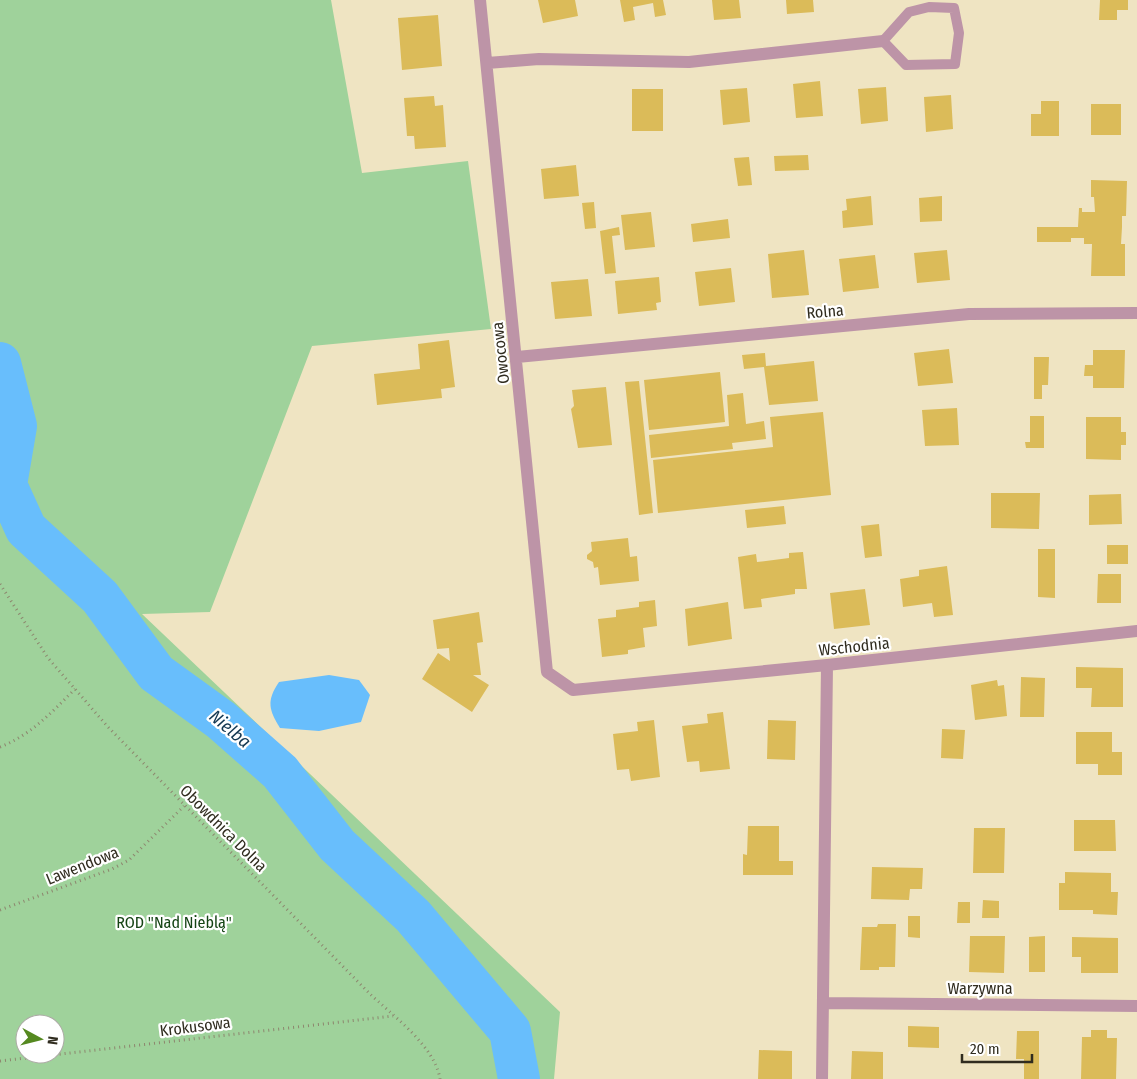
<svg xmlns="http://www.w3.org/2000/svg" width="1137" height="1079" viewBox="0 0 1137 1079" font-family="'Fira Sans Condensed',sans-serif">
	<style>
		.green { fill: #9fd29b; fill-rule: evenodd }
		.water { fill: #68befc }
		.lines { fill: none; stroke-linecap: round; stroke-linejoin: round }
		.river { stroke: #68befc; stroke-width: 42 }
		.building { fill: #dbbb59 }
		.path { stroke: #8d866e; stroke-width: 3; stroke-dasharray: 1 4; stroke-linecap: butt }
		.service { stroke: #bd94a7; stroke-width: 10 }
		.minor { stroke: #bd94a7; stroke-width: 12 }
		.labels { text-anchor: middle; stroke-width: 4.5; stroke-linejoin: round; paint-order: stroke }
		.street-label { font-size: 16px; fill: #302c1f; stroke: #fff }
		.park-label { font-size: 16px; fill: #154414; stroke: #fff }
		.water-label { font-size: 18px; font-style: italic; fill: #133751; stroke: #fff }
	</style>
	<rect width="100%" height="100%" fill="#efe4c2"/>
	<path class="green" d="M0 0H331L362 173 468 161 491 329 312 346 210 612 142 614 560 1012 554 1079H0ZM25 1024H55V1054H25Z"/>
	<path class="water" d="M329 675 359 680 370 695 361 722 319 731 280 728C269 710 266 701 279 682Z"/>
	<g class="lines">
		<path class="river" d="M0 363 16 426 6 485 26 529 100 597 156 673 221 720 280 772 337 845 413 916 510 1031 519 1079"/>
	</g>
	<path class="building" d="M538 0H575L578 16 543 23Z
		M620 0H663L666 15 655 17 653 3 633 7 635 20 624 22Z
		M712 0H739L741 18 714 20Z
		M786 0H813L814 12 787 14Z
		M1100 0H1128V10H1117V20H1099Z
		M438 15 442 66 402 70 398 18Z
		M820 81 823 116 796 118 793 84Z
		M886 87 888 121 861 124 858 89Z
		M747 88 750 122 723 125 720 90Z
		M632 89H663V131H632Z
		M951 95 953 129 926 132 924 97Z
		M434 96 435 106 443 105 446 147 415 149 414 136H407L404 98Z
		M1041 101H1059V136H1031V114H1041Z
		M1091 104H1121V135H1091Z
		M808 155 809 170 775 171 774 156Z
		M749 157 752 185 738 186 734 158Z
		M576 165 579 196 544 199 541 169Z
		M1091 180 1127 181 1126 216H1122V227L1121 244H1125V276H1091L1092 244H1084V238H1071V242H1037V227H1078L1079 208H1082V212H1095L1094 197H1091Z
		M871 196 873 225 843 228 842 211 847 210 846 199Z
		M942 196V221L920 222 919 198Z
		M594 202 596 228 585 229 582 203Z
		M651 212 655 247 625 250 621 215Z
		M728 219 730 238 693 242 691 224Z
		M619 227 620 235 612 236 616 273 605 274 600 231Z
		M804 250 809 295 772 298 768 254Z
		M947 250 950 280 917 283 914 253Z
		M875 255 879 288 843 292 839 259Z
		M731 268 735 302 699 306 695 272Z
		M659 277 661 302 656 303 657 310 618 314 615 281Z
		M588 279 592 316 555 319 551 282Z
		M449 340 455 387 441 389 442 398 377 405 374 374 420 369 418 344Z
		M949 349 953 383 918 386 914 353Z
		M1093 350H1125L1124 388H1093V376H1084L1085 365H1093Z
		M765 353 766 366 814 361 818 401 769 405 764 367 744 369 742 355Z
		M1034 357H1049L1048 385H1042V399H1034Z
		M720 372 725 422 649 430 644 380Z
		M639 381 653 513 639 515 625 382Z
		M606 387 612 445 578 448 571 409 574 406 572 390Z
		M743 393 746 424 764 421 766 439 732 443 733 449 651 458 649 435 729 426 727 395Z
		M957 408 959 445 925 446 922 410Z
		M823 412 831 495 658 513 653 460 773 447 770 417Z
		M1030 416H1044V448H1026L1025 442H1030Z
		M1086 417H1121V432H1126V445H1121V460L1086 459Z
		M991 493H1040L1039 529 991 528Z
		M1121 494 1122 524 1089 525V495Z
		M784 506 786 524 747 528 745 510Z
		M879 524 882 556 865 558 861 526Z
		M628 538 630 557 637 556 639 581 600 585 598 567 594 568 593 562 587 559V555L592 551 591 542Z
		M1107 545H1128V564H1107Z
		M1038 549H1055V598L1038 597Z
		M803 552 807 589H795V594L761 599 762 607 744 609 738 557 756 554 757 562 789 558V553Z
		M947 566 953 615 934 617 932 603 903 607 900 579 919 576V570Z
		M1098 574H1121V603H1097Z
		M865 589 870 625 834 629 830 593Z
		M655 600 657 626 643 628 645 647 628 650V654L602 657 598 619 616 617V610L639 607V602Z
		M728 602 732 639 688 646 685 609Z
		M479 612 483 642 477 643 481 675H473L489 685 472 712 422 679 438 653 450 661 449 648 437 649 433 620Z
		M1076 667 1123 668V707H1091L1092 688H1076Z
		M1021 677 1045 678 1044 717H1020Z
		M997 680 998 686 1004 685 1007 716 975 720 971 685Z
		M723 712 730 769 700 772 699 761 687 762 682 726 708 723 707 714Z
		M654 720 660 777 631 781 629 769 617 770 613 734 638 731 637 722Z
		M768 720 796 721 795 760 767 759Z
		M942 729 965 730 963 759 941 758Z
		M1076 732H1112V752H1122V775H1098V764H1076Z
		M1074 820H1115L1116 851H1074Z
		M748 826H779V861H793V875H743V854L747 855Z
		M974 828H1005L1004 873H973Z
		M872 867 923 868 922 889H910L909 900 871 899Z
		M1065 872 1111 873V892H1118L1117 915 1093 914V910H1059V883H1065Z
		M983 900 999 901V918H982Z
		M958 902H970V923H957Z
		M908 916H920V938L908 937Z
		M878 924H896L895 967H879V970H860L862 927H877Z
		M970 936H1005L1004 973 969 972Z
		M1045 936V972H1029V937Z
		M1072 937 1118 938V973H1081V957H1072Z
		M908 1026 939 1027V1048L908 1047Z
		M1091 1030H1107V1038H1117L1116 1079H1081L1082 1037H1091Z
		M1017 1031H1039V1079H1024V1059H1016Z
		M759 1050 792 1051V1079H758Z
		M852 1051 883 1052V1079H851Z"/>
	<g class="lines">
		<path class="path" d="M0 584 48 658 108 727 369 993C392 1015 435 1046 440 1079
			M0 747C31 735 52 712 75 689
			M0 910 112 869 129 860 184 806
			M0 1061 393 1016"/>
		<path class="service" d="M929 7 954 8 959 33 955 64 906 65 883 41 909 12Z"/>
		<path class="minor" d="M480 0 547 672 573 690 827 665 1137 631
			M487 63 539 59 689 62 883 41
			M517 357 969 314 1137 313
			M823 1003 1137 1006
			M822 1079 827 665"/>
	</g>
	<g class="labels">
		<g class="street-label">
			<text transform="translate(825 311) rotate(-5)" y="6">Rolna</text>
			<text transform="translate(500 353) rotate(-96)" y="6">Owocowa</text>
			<text transform="translate(854 646) rotate(-6)" y="6">Wschodnia</text>
			<text transform="translate(224 828) rotate(45)" y="6">Obowdnica Dolna</text>
			<text transform="translate(82 865) rotate(-22)" y="6">Lawendowa</text>
			<text x="980" y="994">Warzywna</text>
			<text transform="translate(195 1026) rotate(-7)" y="6">Krokusowa</text>
		</g>
		<g class="park-label">
			<text x="174" y="928">ROD "Nad Nieblą"</text>
		</g>
		<g class="water-label">
			<text transform="translate(230 729) rotate(40)" y="6">Nielba</text>
		</g>
	</g>
	<g transform="translate(40 1039) rotate(97)"><circle r="24" fill="#ffffff" stroke="#acaba5"/>
	<path d="M0-4L9 19L0 12L-9 19Z" fill="#558920"/>
	<text y="-8" font-size="14" font-weight="bold" text-anchor="middle" fill="#302c1f">N</text>
	</g>
	<path d="M962 1054v8h70v-8" fill="none" stroke="#302c1f" stroke-width="2.5"/>
	<text x="970" y="1054" font-size="15" fill="#302c1f" stroke="#ffffff" stroke-width="4" paint-order="stroke">20 m</text>
</svg>
